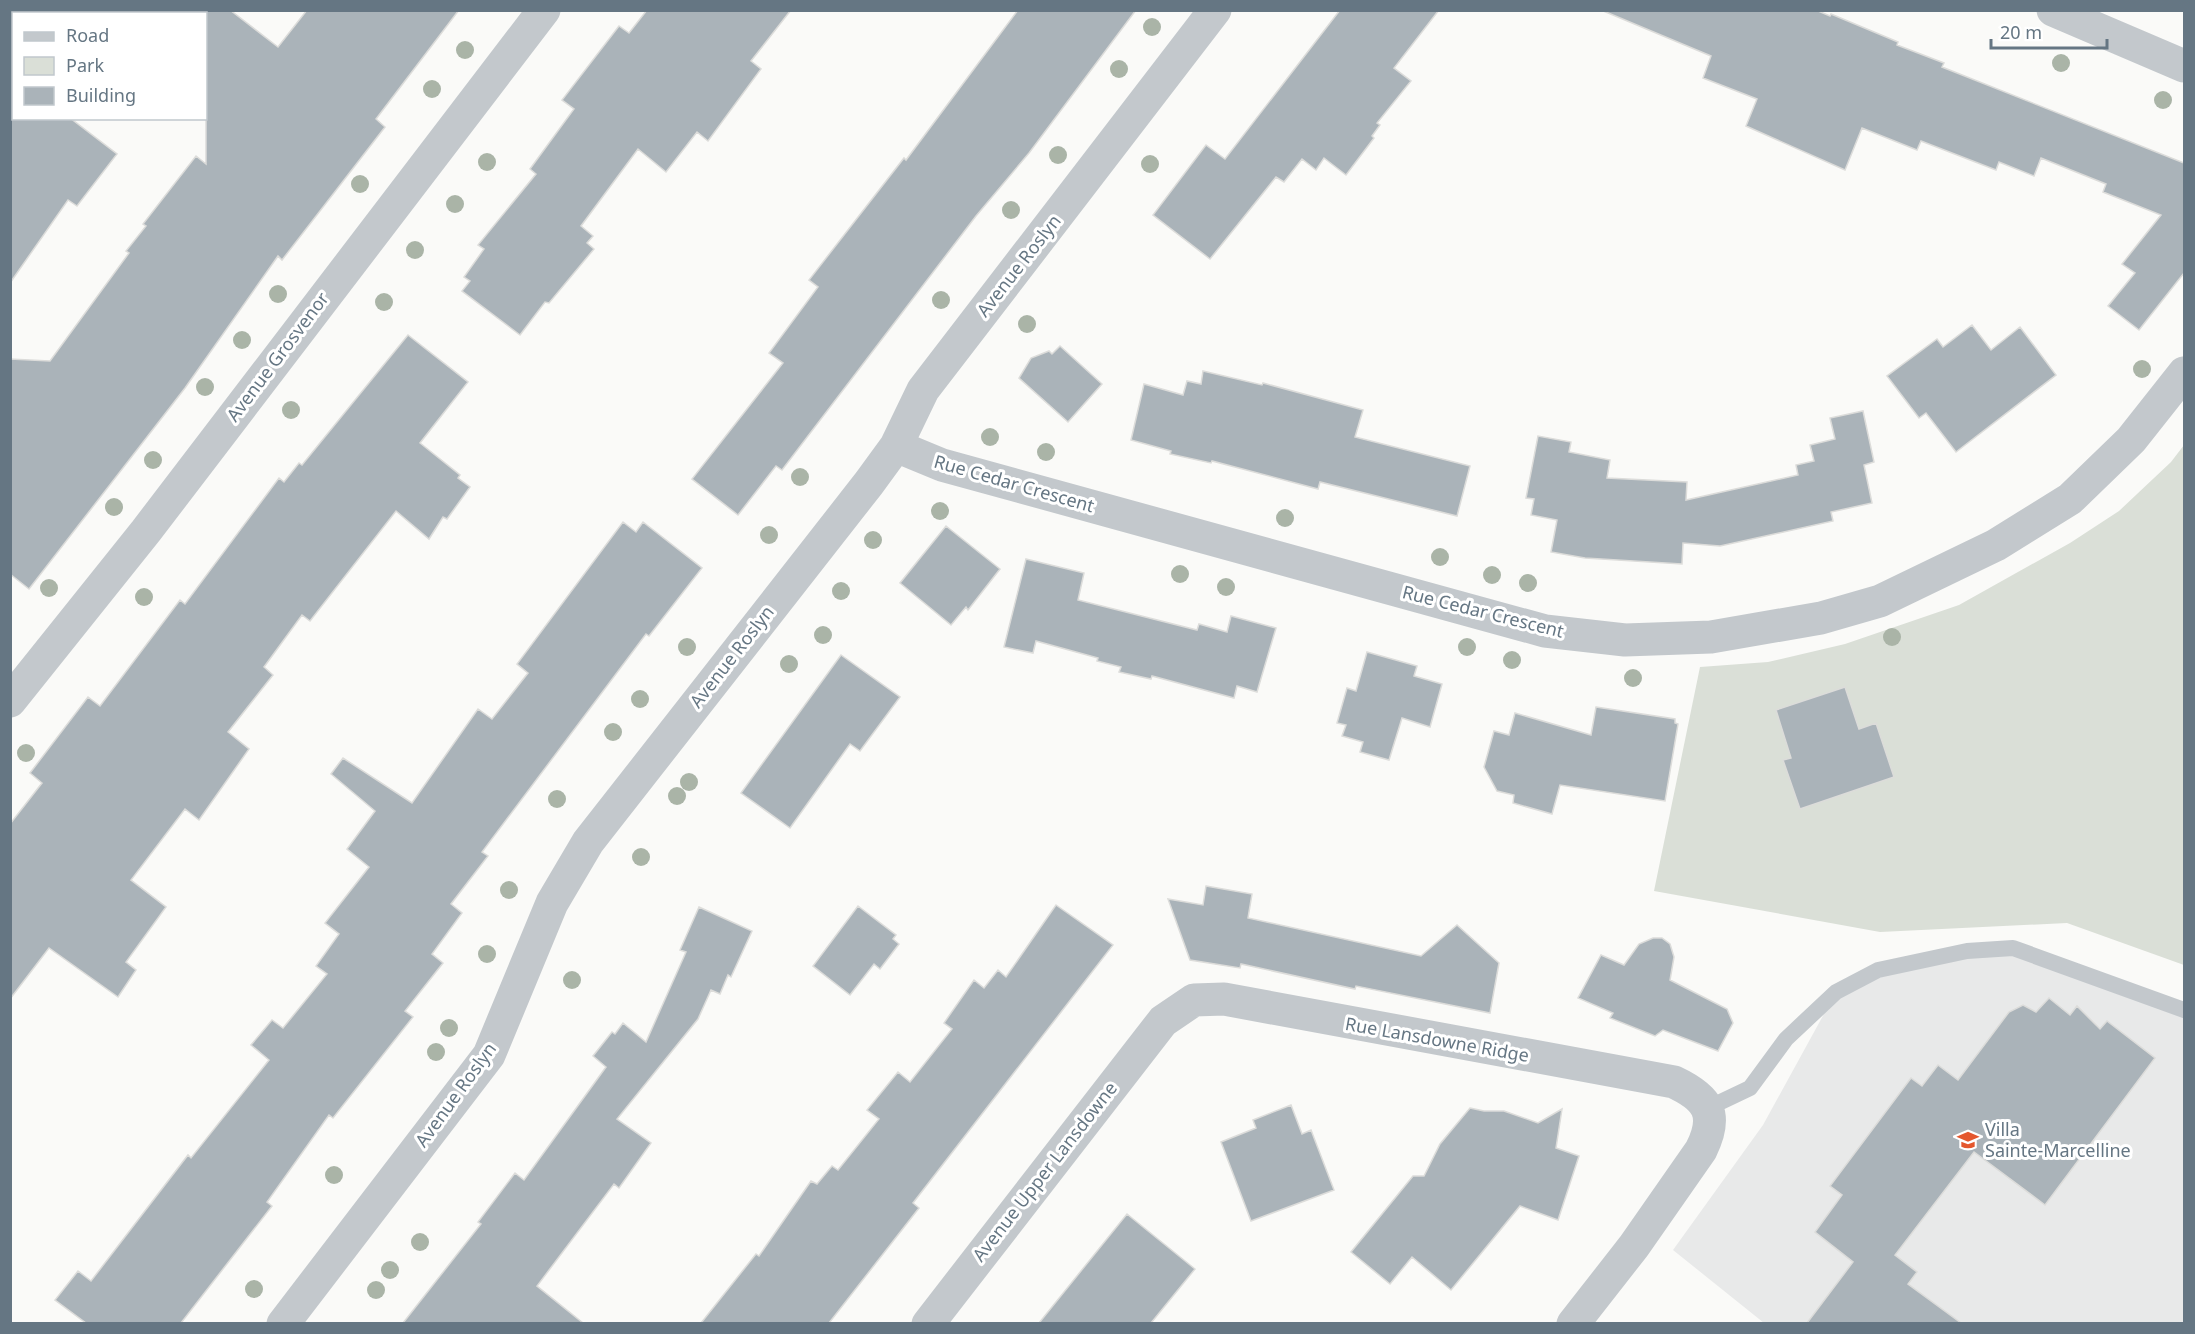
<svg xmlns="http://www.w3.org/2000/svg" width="2195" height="1334" viewBox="0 0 2195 1334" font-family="'Noto Sans',sans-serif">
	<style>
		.built { fill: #e8e9e9 }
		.green { fill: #dadfd7 }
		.building { fill: #aab3b9; stroke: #dcdcda; stroke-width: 1.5 }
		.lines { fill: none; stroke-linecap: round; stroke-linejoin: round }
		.service { stroke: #c3c8cc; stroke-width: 16 }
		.minor { stroke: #c3c8cc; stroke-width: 33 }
		.tree { fill: #aab4a7 }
		.labels { text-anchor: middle; stroke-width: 6; stroke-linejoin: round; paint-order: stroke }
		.street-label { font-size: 18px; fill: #657683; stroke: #fff }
		.poi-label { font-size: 18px; fill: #657683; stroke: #fff; text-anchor: start }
	</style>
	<rect width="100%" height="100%" fill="#fafaf8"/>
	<path class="built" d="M2013 948 2184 1010V1323H1764L1673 1250 1763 1125 1836 992 1878 970Z"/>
	<path class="green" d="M2184 445V965L2067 923 1880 932 1654 891 1700 667 1768 662 1845 644 1959 605 2070 543 2119 511 2171 462Z"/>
	<path class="building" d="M206 10H230L278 47 307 10H459L376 119 385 127 282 260 278 256 185 388 29 589 10 574V359L50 361 129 253 126 251 146 226 143 224 196 156 206 164Z
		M647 10H791L751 61 761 69 708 141 697 132 666 172 638 149 581 226 593 236 587 243 594 249 549 303 545 302 520 335 462 291 470 281 464 277 484 249 478 245 536 174 530 169 574 109 562 100 619 26 629 33Z
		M1018 10H1136L1029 153 976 216 782 470 776 466 738 515 692 479 783 363 769 353 818 287 809 280 904 158 906 160Z
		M1340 10H1439L1394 68 1411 81 1377 123 1380 125 1372 136 1374 138 1346 175 1324 158 1316 170 1302 159 1284 182 1276 177 1210 259 1153 215 1206 145 1225 159Z
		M1601 10H1816L1830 16 1831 14 1898 42 1897 45 1944 63 1942 67 2184 163V273L2139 330 2108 306 2135 273 2122 264 2161 215 2103 192 2106 184 2041 158 2034 176 1999 162 1996 170 1921 141 1917 150 1862 128 1845 170 1746 126 1757 99 1703 78 1711 56Z
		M10 118H70L117 154 77 206 68 200 10 283Z
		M1972 325 1991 350 2020 327 2056 375 1956 452 1926 413 1919 418 1887 376 1937 339 1943 347Z
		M408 335 468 382 420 443 460 475 458 478 470 487 447 519 443 517 429 539 396 511 310 621 302 615 264 667 273 675 228 732 249 749 199 820 185 809 131 880 166 907 126 962 136 970 118 997 49 948 10 999V824L42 783 30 773 88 697 100 706 180 600 185 604 279 478 284 482 299 463 302 465Z
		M1060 346 1102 384 1068 422 1019 378 1031 358 1049 351 1052 354Z
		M1203 371 1262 385 1263 383 1363 410 1355 437 1470 466 1457 516 1320 482 1318 489 1212 461 1211 463 1170 454 1171 451 1131 440 1144 384 1183 395 1187 381 1201 384Z
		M1863 411 1874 462 1864 465 1872 503 1831 512 1833 521 1720 546 1683 543 1682 564 1585 558 1551 552 1557 520 1531 515 1534 499 1526 498 1538 436 1571 442 1569 452 1610 460 1607 478 1687 482 1686 500 1798 475 1796 465 1814 461 1810 445 1835 439 1830 418Z
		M623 522 636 532 643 522 702 568 649 636 646 634 482 852 488 856 451 904 462 913 432 954 443 963 405 1011 413 1017 333 1118 329 1115 267 1202 272 1206 181 1323H86L55 1300 78 1271 91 1281 188 1155 191 1158 269 1060 251 1045 272 1020 283 1028 327 974 316 966 339 934 325 923 369 867 347 849 375 811 331 774 343 758 412 803 478 709 492 719 528 673 517 664Z
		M946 526 1000 569 968 610 966 607 951 625 900 583Z
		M1026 559 1084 573 1078 600 1197 630 1199 624 1227 632 1231 616 1276 628 1257 692 1237 686 1234 698 1152 676 1151 679 1119 672 1121 667 1097 661 1098 658 1036 641 1033 653 1004 647Z
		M1367 652 1417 666 1414 676 1442 684 1430 727 1402 718 1389 760 1360 752 1363 742 1342 736 1346 725 1337 723 1347 688 1356 691Z
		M841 655 900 697 860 751 850 744 790 828 741 793Z
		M1845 687 1859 729 1876 723 1894 777 1800 809 1783 760 1791 758 1776 710Z
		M1596 707 1675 719V723L1678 724 1665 801 1560 785 1552 814 1513 803 1514 795 1497 791 1484 767 1494 731 1509 735 1515 713 1591 735Z
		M1206 886 1252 894 1248 918 1421 956 1457 925 1499 963 1490 1013 1356 986 1355 989 1241 964 1240 968 1190 960 1168 899 1203 905Z
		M1056 905 1113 945 913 1203 919 1208 829 1323H701L756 1254 759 1256 811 1181 817 1184 832 1166 838 1170 879 1119 867 1110 898 1072 910 1082 952 1029 944 1023 974 980 984 988 998 970 1006 977Z
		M858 906 896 935 893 939 899 944 880 969 874 964 850 995 813 966Z
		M699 907 752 931 731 977 728 975 720 994 711 990 698 1019 617 1119 651 1143 619 1188 614 1184 537 1286 583 1323H403L481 1224 478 1222 515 1173 524 1180 606 1067 593 1056 612 1032 615 1034 623 1023 646 1042 686 952 680 950Z
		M1653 938H1662L1670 944 1674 957 1670 980 1727 1009 1733 1023 1718 1051 1663 1030 1655 1036 1610 1018 1613 1013 1578 998 1601 955 1624 965 1639 944Z
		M2049 998 2070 1015 2077 1006 2100 1029 2107 1021 2155 1058 2045 1205 1974 1152 1895 1255 1917 1272 1908 1284 1961 1323H1807L1853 1262 1815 1232 1842 1195 1830 1186 1911 1078 1922 1086 1938 1065 1958 1080 2009 1012 2023 1005 2036 1012Z
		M1291 1105 1302 1134 1311 1130 1334 1190 1251 1221 1221 1142 1256 1128 1253 1120Z
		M1470 1108 1484 1111H1504L1538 1123 1562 1109 1556 1148 1579 1156 1558 1220 1520 1206 1451 1290 1412 1257 1390 1284 1351 1252 1413 1176H1424L1440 1144Z
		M1127 1214 1195 1269 1151 1323H1039Z"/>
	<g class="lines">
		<path class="service" d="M1708 1108 1750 1088 1786 1039 1836 992 1878 970 1967 951 2013 948 2184 1010"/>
		<path class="minor" d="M2053 10 2184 66
			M896 446 942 465 1545 631 1625 640 1711 637 1821 618 1880 601 1996 545 2070 499 2131 440 2184 373
			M10 701 146 531 544 10
			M283 1324 489 1055 552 903 588 842 869 483 896 446 923 390 1215 10
			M928 1324 1163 1021 1194 1000 1224 999 1674 1082C1708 1098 1719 1114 1701 1150L1634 1246 1573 1324"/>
	</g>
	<g class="tree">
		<circle cx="1152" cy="27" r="9"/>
		<circle cx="465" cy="50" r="9"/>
		<circle cx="2061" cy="63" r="9"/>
		<circle cx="1119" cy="69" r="9"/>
		<circle cx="432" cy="89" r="9"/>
		<circle cx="2163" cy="100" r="9"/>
		<circle cx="1058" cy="155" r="9"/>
		<circle cx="487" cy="162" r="9"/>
		<circle cx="1150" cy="164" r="9"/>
		<circle cx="360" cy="184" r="9"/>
		<circle cx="455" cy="204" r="9"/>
		<circle cx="1011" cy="210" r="9"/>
		<circle cx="415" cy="250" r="9"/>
		<circle cx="278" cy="294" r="9"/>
		<circle cx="941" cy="300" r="9"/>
		<circle cx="384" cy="302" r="9"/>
		<circle cx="1027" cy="324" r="9"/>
		<circle cx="242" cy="340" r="9"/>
		<circle cx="2142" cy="369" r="9"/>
		<circle cx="205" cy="387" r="9"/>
		<circle cx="291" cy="410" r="9"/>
		<circle cx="990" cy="437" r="9"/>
		<circle cx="1046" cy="452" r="9"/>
		<circle cx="153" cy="460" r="9"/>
		<circle cx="800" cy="477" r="9"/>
		<circle cx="114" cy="507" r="9"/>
		<circle cx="940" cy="511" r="9"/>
		<circle cx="1285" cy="518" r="9"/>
		<circle cx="769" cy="535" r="9"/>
		<circle cx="873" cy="540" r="9"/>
		<circle cx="1440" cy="557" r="9"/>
		<circle cx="1180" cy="574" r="9"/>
		<circle cx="1492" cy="575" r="9"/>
		<circle cx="1528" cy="583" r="9"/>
		<circle cx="1226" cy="587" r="9"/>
		<circle cx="49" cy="588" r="9"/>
		<circle cx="841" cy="591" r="9"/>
		<circle cx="144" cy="597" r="9"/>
		<circle cx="823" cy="635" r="9"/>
		<circle cx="1892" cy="637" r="9"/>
		<circle cx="687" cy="647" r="9"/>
		<circle cx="1467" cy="647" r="9"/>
		<circle cx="1512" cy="660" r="9"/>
		<circle cx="789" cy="664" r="9"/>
		<circle cx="1633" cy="678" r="9"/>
		<circle cx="640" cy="699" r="9"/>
		<circle cx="613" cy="732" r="9"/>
		<circle cx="26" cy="753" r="9"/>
		<circle cx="689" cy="782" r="9"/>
		<circle cx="677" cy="796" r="9"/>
		<circle cx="557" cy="799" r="9"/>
		<circle cx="641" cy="857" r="9"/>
		<circle cx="509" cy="890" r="9"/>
		<circle cx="487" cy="954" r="9"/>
		<circle cx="572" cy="980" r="9"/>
		<circle cx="449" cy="1028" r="9"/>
		<circle cx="436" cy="1052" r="9"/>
		<circle cx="334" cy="1175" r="9"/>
		<circle cx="420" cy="1242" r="9"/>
		<circle cx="390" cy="1270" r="9"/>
		<circle cx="254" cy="1289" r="9"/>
		<circle cx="376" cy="1290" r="9"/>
	</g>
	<defs>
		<symbol id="school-bare" viewBox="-9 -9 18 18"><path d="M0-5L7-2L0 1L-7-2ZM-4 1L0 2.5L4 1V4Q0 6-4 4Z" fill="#e4572e" stroke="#fff" stroke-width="2.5" paint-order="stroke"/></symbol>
	</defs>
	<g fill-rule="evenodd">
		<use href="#school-bare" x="1953" y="1125" width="30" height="30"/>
	</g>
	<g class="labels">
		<g class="street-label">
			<text transform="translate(1019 266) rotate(-52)" y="6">Avenue Roslyn</text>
			<text transform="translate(278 357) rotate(-53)" y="6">Avenue Grosvenor</text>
			<text transform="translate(1014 484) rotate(16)" y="6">Rue Cedar Crescent</text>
			<text transform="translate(1483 612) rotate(14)" y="6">Rue Cedar Crescent</text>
			<text transform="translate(732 657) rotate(-52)" y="6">Avenue Roslyn</text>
			<text transform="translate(1437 1040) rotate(10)" y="6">Rue Lansdowne Ridge</text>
			<text transform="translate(456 1095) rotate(-54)" y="6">Avenue Roslyn</text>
			<text transform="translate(1045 1172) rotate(-52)" y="6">Avenue Upper Lansdowne</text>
		</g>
		<g class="poi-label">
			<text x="1985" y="1136">Villa<tspan x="1985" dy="21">Sainte-Marcelline</tspan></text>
		</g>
	</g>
	<rect width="2195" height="1334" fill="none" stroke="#657683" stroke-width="24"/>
	<rect x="12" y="12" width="195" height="108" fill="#ffffff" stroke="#c1c8cd" stroke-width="1.5"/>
	<rect x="24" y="32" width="30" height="9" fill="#c3c8cc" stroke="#c1c8cd" stroke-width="1.5"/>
	<text x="66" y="42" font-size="18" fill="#657683">Road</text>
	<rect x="24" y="57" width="30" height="18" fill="#dadfd7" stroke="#c1c8cd" stroke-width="1.5"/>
	<text x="66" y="72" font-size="18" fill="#657683">Park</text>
	<rect x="24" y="87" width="30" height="18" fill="#aab3b9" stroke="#c1c8cd" stroke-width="1.5"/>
	<text x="66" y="102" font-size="18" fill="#657683">Building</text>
	<path d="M1991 39v9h116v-9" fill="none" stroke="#657683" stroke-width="3"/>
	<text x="2000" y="39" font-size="18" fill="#657683" stroke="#ffffff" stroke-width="4.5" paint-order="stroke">20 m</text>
</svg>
